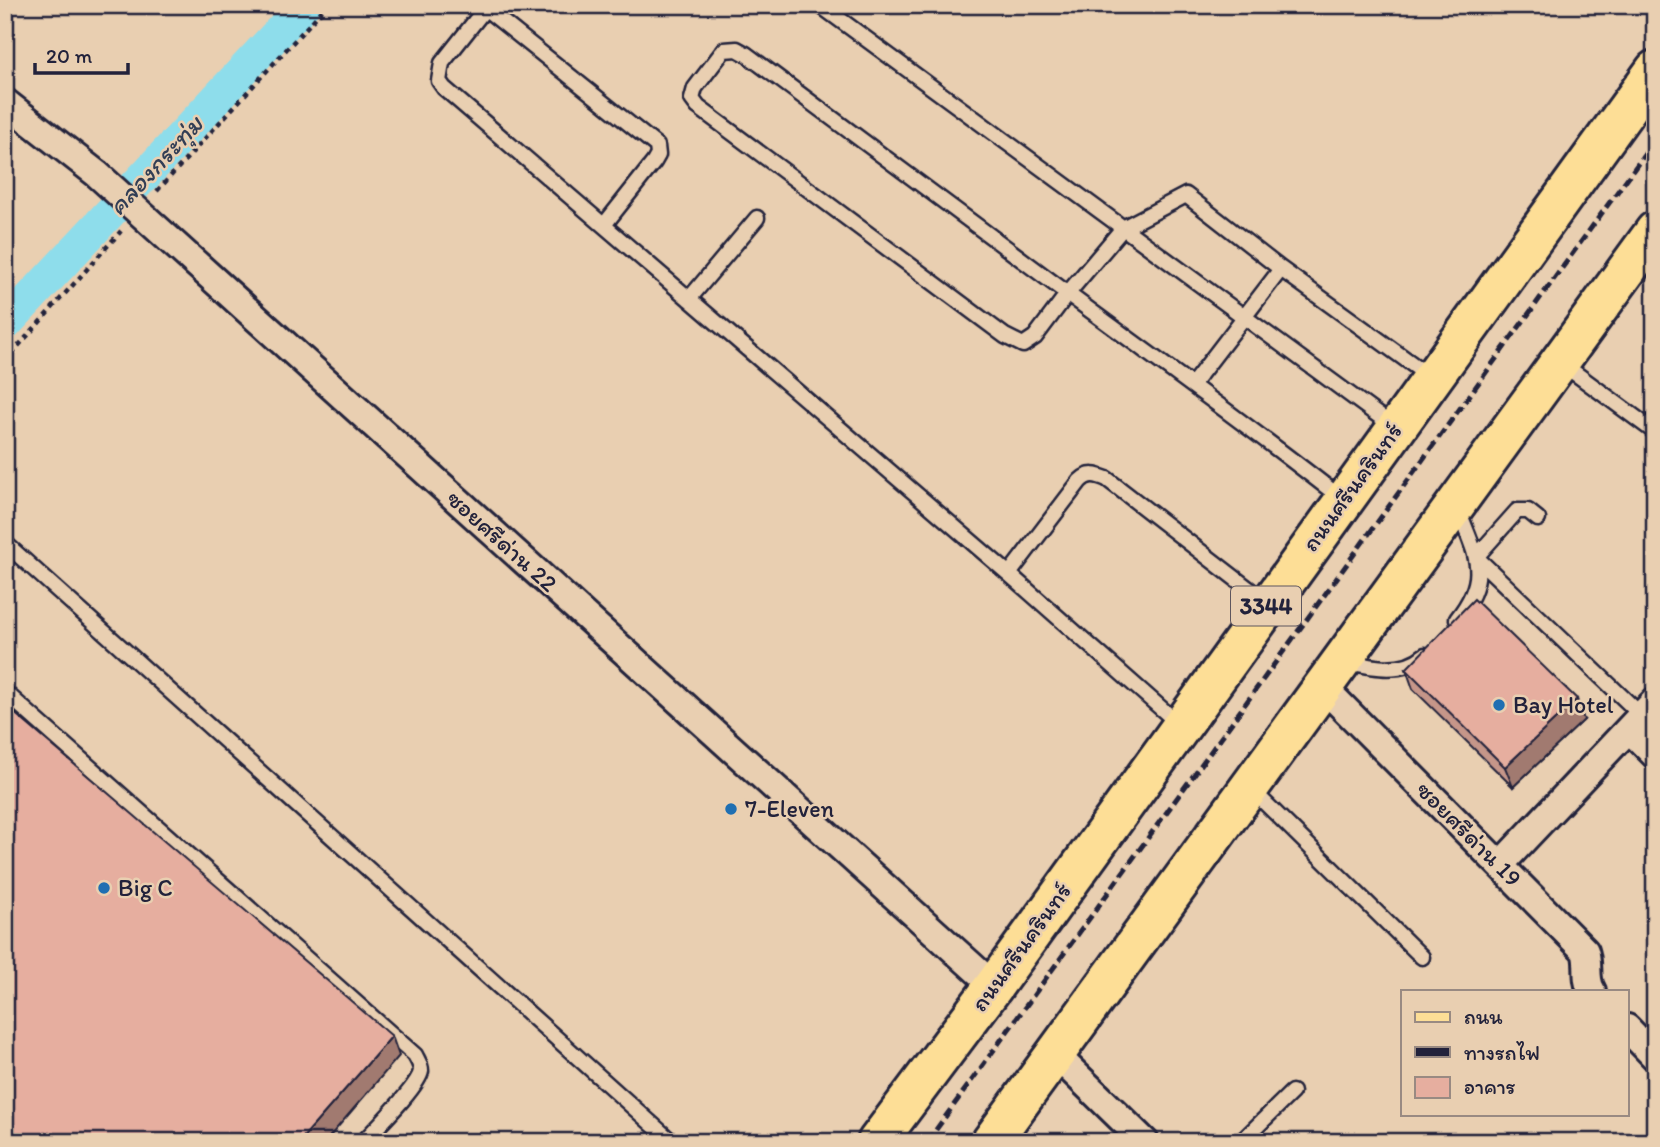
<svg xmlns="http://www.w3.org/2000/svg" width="1660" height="1147" viewBox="0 0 1660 1147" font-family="Itim,'Playpen Sans Thai',sans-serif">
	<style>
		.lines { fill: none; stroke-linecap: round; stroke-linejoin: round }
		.canal { stroke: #8eddeb; stroke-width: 33 }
		.service-casing { stroke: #22223b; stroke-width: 19 }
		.minor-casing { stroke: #22223b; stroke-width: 32 }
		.primary-casing { stroke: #22223b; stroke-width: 44 }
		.path { stroke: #22223b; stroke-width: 4.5; stroke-dasharray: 5 5; stroke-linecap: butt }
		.service { stroke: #e9cfb1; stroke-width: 14 }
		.minor { stroke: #e9cfb1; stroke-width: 26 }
		.primary { stroke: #fdde96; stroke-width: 38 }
		.rail { stroke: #22223b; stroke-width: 5; stroke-dasharray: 10 5; stroke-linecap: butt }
		.wall { fill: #c69689; stroke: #22223b; stroke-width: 2 }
		.shaded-wall { fill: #a17a6f; stroke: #22223b; stroke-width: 2 }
		.building { fill: #e6ae9f; stroke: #22223b; stroke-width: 2 }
		.poi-dot { fill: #1f6fb2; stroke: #e9cfb1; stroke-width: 2.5 }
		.labels { text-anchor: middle; stroke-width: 5; stroke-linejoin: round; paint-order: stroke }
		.shield { fill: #e9cfb1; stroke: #5e565e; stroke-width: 2 }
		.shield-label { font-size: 23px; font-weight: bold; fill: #22223b }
		.street-label { font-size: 24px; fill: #22223b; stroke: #e9cfb1 }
		.poi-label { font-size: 24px; fill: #22223b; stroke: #e9cfb1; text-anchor: start }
		.water-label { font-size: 26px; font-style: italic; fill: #323e55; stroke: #e9cfb1 }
	</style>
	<rect width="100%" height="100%" fill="#e9cfb1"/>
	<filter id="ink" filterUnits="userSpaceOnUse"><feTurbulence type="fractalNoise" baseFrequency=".0143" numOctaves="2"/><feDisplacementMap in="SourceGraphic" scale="14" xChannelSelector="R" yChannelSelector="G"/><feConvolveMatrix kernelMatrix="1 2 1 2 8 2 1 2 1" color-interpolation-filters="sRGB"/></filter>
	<g filter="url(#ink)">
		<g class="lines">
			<path class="canal" d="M5 325 304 5"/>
			<defs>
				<path id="service" d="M488 5 442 63 439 81 444 88 1009 574 1180 725
					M820 5 1394 427
					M485 8 657 146 658 155 654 162 604 225
					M1281 269 1430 377
					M689 299 757 218
					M1560 362 1655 432
					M1192 385 1281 269 1186 195 1123 228 1068 293 1035 337 1023 345 1005 336 698 107 692 99 695 88 724 50 737 49 746 54C861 140 976 225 1091 311 1175 373 1260 434 1342 499
					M1538 519 1528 511H1517L1476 557 1641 715
					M5 543 672 1142
					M1009 574 1080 481C1089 472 1097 475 1107 479L1267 603
					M1457 619C1492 575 1475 555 1458 509
					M1344 661C1371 667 1402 675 1425 655
					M5 692 415 1055C418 1061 421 1065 421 1071 419 1086 375 1129 363 1142
					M1251 789 1422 957
					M1241 1142 1292 1092"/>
				<path id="minor" d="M5 102 97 174 994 986
					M1323 687 1585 951C1590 965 1584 979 1592 991
					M1629 729 1655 755
					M1500 865 1655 701
					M1627 1028 1655 1057
					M1056 1055 1145 1142"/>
				<path id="primary" d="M877 1142 994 986 1655 70
					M991 1142 1655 231"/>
			</defs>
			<use href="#service" class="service-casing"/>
			<use href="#minor" class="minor-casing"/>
			<use href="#primary" class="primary-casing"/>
			<path class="path" d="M157 191 327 5
				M5 361 121 231"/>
			<use href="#service" class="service"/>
			<use href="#minor" class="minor"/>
			<use href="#primary" class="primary"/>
			<path class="rail" d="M927 1142 1655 140"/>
		</g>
		<path class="wall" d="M1406 669 1584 720 1513 787 1413 689Z"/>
		<path class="shaded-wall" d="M1577 699 1584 720 1513 787 1505 767Z
			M392 1036 399 1056 325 1142H299Z"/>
		<path class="building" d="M1474 599 1577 699 1505 767 1406 669Z
			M5 705 392 1036 299 1142H5Z"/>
	</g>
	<g class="poi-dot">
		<circle cx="1499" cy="705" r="7"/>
		<circle cx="731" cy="809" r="7"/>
		<circle cx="104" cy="888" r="7"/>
	</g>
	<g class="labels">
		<rect class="shield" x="1231" y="586.5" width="70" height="39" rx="5"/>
		<g class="shield-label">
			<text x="1266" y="614">3344</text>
		</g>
		<g class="street-label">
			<text transform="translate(1352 487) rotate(-54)" y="8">ถนนศรีนครินทร์</text>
			<text transform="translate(502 541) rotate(42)" y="8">ซอยศรีด่าน 22</text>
			<text transform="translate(1469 834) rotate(45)" y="8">ซอยศรีด่าน 19</text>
			<text transform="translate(1021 947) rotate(-54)" y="8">ถนนศรีนครินทร์</text>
		</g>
		<g class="poi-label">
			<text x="1513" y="713">Bay Hotel</text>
			<text x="745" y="817">7-Eleven</text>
			<text x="118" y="896">Big C</text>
		</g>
		<g class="water-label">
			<text transform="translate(155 165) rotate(-47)" y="9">คลองกระทุ่ม</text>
		</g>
	</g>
	<rect width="1660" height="1147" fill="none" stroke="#e9cfb1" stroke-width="28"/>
	<rect x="14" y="14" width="1632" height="1119" fill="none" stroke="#22223b" stroke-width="2.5" filter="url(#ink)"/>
	<rect x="1401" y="990" width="228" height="126" fill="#e9cfb1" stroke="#998a82" stroke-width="2"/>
	<rect x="1415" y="1012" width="35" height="10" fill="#fdde96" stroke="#998a82" stroke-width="2"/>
	<text x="1464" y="1024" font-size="21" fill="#22223b">ถนน</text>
	<rect x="1415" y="1047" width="35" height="10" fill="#22223b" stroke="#998a82" stroke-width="2"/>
	<text x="1464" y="1060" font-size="21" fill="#22223b">ทางรถไฟ</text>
	<rect x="1415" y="1077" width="35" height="21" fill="#e6ae9f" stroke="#998a82" stroke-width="2"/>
	<text x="1464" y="1094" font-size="21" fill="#22223b">อาคาร</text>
	<path d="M35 63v10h93v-10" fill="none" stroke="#22223b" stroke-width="3.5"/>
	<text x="46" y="63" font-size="21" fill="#22223b" stroke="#e9cfb1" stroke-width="5" paint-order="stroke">20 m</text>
</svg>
